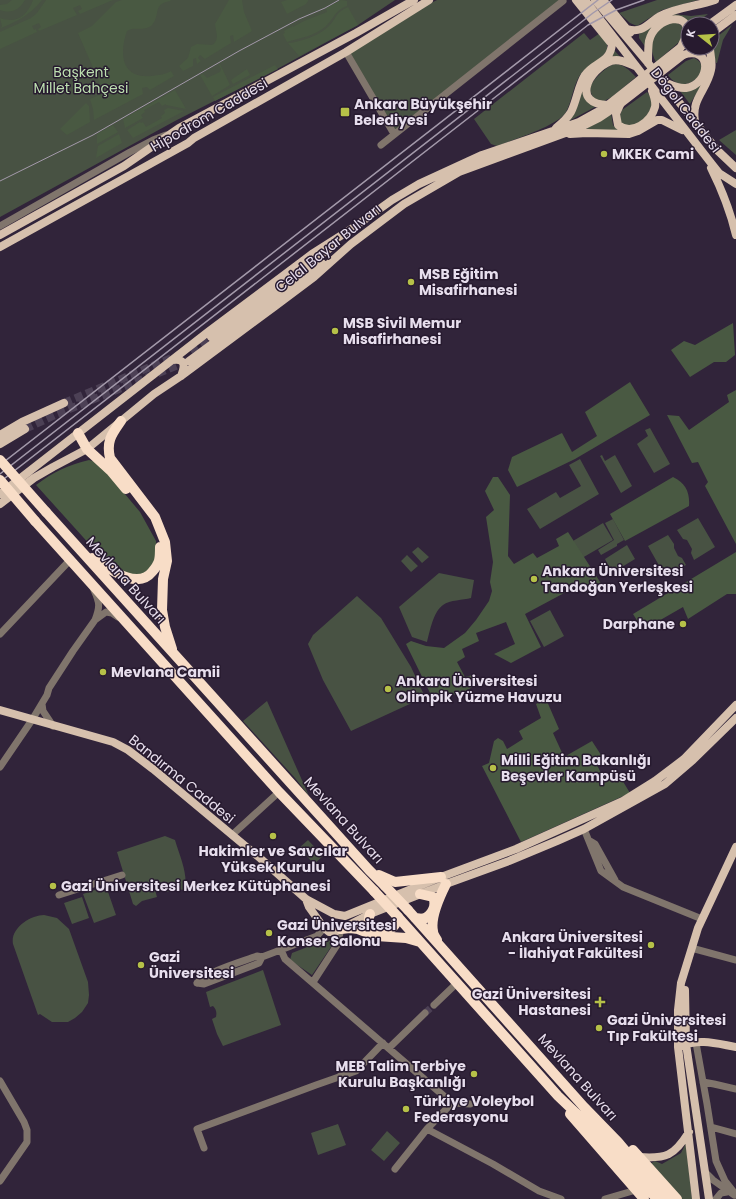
<svg xmlns="http://www.w3.org/2000/svg" width="736" height="1199" viewBox="0 0 736 1199" font-family="Poppins,sans-serif">
	<style>
		.green { fill: #485243 }
		.forest { fill: #495942 }
		.lines { fill: none; stroke-linecap: round; stroke-linejoin: round }
		.minor-tunnel { stroke: #4c4055; stroke-width: 7; stroke-dasharray: 7 3.5; stroke-linecap: butt }
		.major-tunnel { stroke: #4c4055; stroke-width: 8; stroke-dasharray: 8 4; stroke-linecap: butt }
		.minor { stroke: #80756c; stroke-width: 7 }
		.major { stroke: #d6c0ad; stroke-width: 8 }
		.highway { stroke: #f8ddc7; stroke-width: 10 }
		.tram { stroke: #a399aa; stroke-width: 1 }
		.rail { stroke: #a399aa; stroke-width: 1.5 }
		.major-bridge { stroke: #d6c0ad; stroke-width: 8 }
		.highway-bridge { stroke: #f8ddc7; stroke-width: 10 }
		.poi-dot { fill: #b6c148; stroke: #271a2f; stroke-width: 1.5 }
		.labels { text-anchor: middle; stroke-width: 3; stroke-linejoin: round; paint-order: stroke }
		.park-label { font-size: 14px; fill: #bddfb0; stroke: #271a2f }
		.poi-label { font-size: 14px; font-weight: bold; fill: #e7deed; stroke: #271a2f; text-anchor: start }
		.street-label { font-size: 14px; fill: #e7deed; stroke: #271a2f }
	</style>
	<rect width="100%" height="100%" fill="#31243a"/>
	<path class="green" d="M0 0H395L358 25 279 68 175 121 0 217Z
		M437 0H564L394 134 346 52 401 18Z
		M657 0H698L662 10 637 26 630 23 619 13Z
		M674 14 691 16 708 14 695 24H688V26C681 9 660 17 652 30 648 35 648 42 646 48L639 38V34C652 29 660 17 674 14Z
		M676 22 682 26 683 36 678 43 656 62C649 50 651 36 662 27 665 24 672 23 676 22Z
		M732 25 723 40 717 63H716C710 39 713 40 732 25Z
		M584 33 590 40 600 33 607 43V50C602 60 587 65 580 75 573 86 572 101 566 112 558 126 512 140 497 146L491 144 474 119Z
		M614 50 623 60 617 59 582 87C583 99 587 101 597 106L569 121 581 87Z
		M694 58C716 67 685 100 668 75L686 61Z
		M614 64C624 64 629 70 636 77L612 97 604 101 594 100 589 88C595 78 603 69 614 64Z
		M704 81 690 104 680 91Z
		M647 92 651 97 653 105C644 121 641 127 621 125L620 115 622 110Z
		M611 113 613 125 620 131 584 130Z
		M736 130V155L719 140Z
		M650 428 670 464 654 473 637 444 648 436 645 430Z
		M602 455 605 461 615 455 632 486 621 493 600 456Z
		M580 459 599 494 540 529 527 509 556 492 560 498 581 486 569 465Z
		M698 518 715 547 694 560 691 553 692 549 687 540 683 539 677 530Z
		M613 519 624 540 617 544V546L601 555 598 550 614 540 605 523Z
		M603 523 613 540 582 558 573 541Z
		M668 535 674 544V548L678 556 682 558 686 565 665 576 648 546Z
		M627 545 635 559 612 573 605 559Z
		M418 547 429 557 422 563 412 552Z
		M407 555 418 566 411 572 401 561Z
		M439 573 474 580 471 598C463 600 450 600 443 605 433 612 430 631 427 642L412 637 399 607Z
		M357 596 381 618 411 667 425 697 351 731 323 680 308 644 313 635Z
		M550 610 564 636 544 647 530 621Z
		M267 701 309 796 295 778 243 721Z
		M165 836 175 840C180 857 188 873 185 890L175 889 166 892 164 888 155 890 157 897 142 901 136 906 133 904 117 852Z
		M308 840 323 856 314 864 299 848Z
		M106 886 116 915 94 923 83 894Z
		M82 897 89 918 72 924 64 903Z
		M44 915 57 918 69 929 88 982 89 995 88 1003 82 1012 75 1018 68 1022H52L40 1014 38 1015 13 944C10 928 31 915 44 915Z
		M328 939 333 944 312 975 290 960 292 953Z
		M263 970 281 1025 223 1046 217 1034 212 1019 216 1017C217 1012 216 1009 213 1006L210 1007 206 992Z
		M338 1124 346 1145 318 1155 311 1133Z
		M387 1131 400 1143 384 1161 371 1150Z
		M686 1143 692 1199H679L648 1165 655 1161 662 1164 681 1153Z"/>
	<path class="forest" d="M12 0H25C19 10 12 14 0 10V5L7 4Z
		M33 0H42C30 15 18 21 1 28L2 26 0 18C17 24 27 16 33 0Z
		M46 0H113L80 14 78 11 82 9 80 5 73 8 77 15 39 31 38 29 41 27 39 23 32 26 34 30 36 29 37 32 0 49V32L31 18 37 13Z
		M122 0H171L170 1C152 4 161 15 152 25 144 32 135 26 127 31 119 53 121 79 151 76 158 75 165 75 171 71L174 76 150 90 147 87 142 88 143 94 94 120 93 109 90 99 104 93 78 33 92 26 116 2Z
		M229 0H242L244 12 252 31 234 42 233 35 230 36 231 43 205 59 200 55 198 58 201 61 197 64 196 58 193 59V66L183 71 179 66 188 58 191 47 197 44 212 45C220 40 216 32 215 24Z
		M287 0H308V1L306 4 287 14 281 2Z
		M341 0 347 1V6C334 11 334 19 325 27 314 36 300 38 287 42L283 34 285 33 284 31 293 26V27L304 21 327 12 326 8Z
		M348 7 358 25 299 56 288 43C301 42 318 36 328 27 337 19 334 13 348 7Z
		M220 64 230 85 212 96 200 75 203 74 207 78 220 72 221 69 219 65Z
		M275 65 278 69 215 101 213 97Z
		M247 69 250 75 233 84 231 80Z
		M175 90 186 109 166 105V104L162 106 159 102 144 110 145 112 141 115 143 118 125 128 123 119Z
		M86 103 89 106 90 122 67 135 60 129Z
		M168 108 184 111 133 138 127 130 140 122 141 123 143 122 146 127 162 118 161 116 165 113 164 110Z
		M113 125 118 132 97 144V134Z
		M119 134 122 143 96 158 98 146Z
		M733 323 735 355 726 362H714L690 377 671 350 684 341 695 345Z
		M630 382 650 415 575 459 517 487 508 470 512 457 562 433 572 452 597 436 585 412Z
		M736 390V544L705 486 708 482 698 462 692 463 667 415 679 416 689 430 729 402 727 395Z
		M89 460 99 463 140 512 156 541 157 558 152 567 143 574H127L112 565 92 547 36 485C53 472 68 465 89 460Z
		M493 477H498L510 495 508 556 514 564 533 553 537 558 559 546 556 539 568 532 602 585 587 593 581 584 525 614 541 647 511 663 494 654 515 644 506 622 476 633 479 641 462 649 465 657 457 662 465 677 473 675 478 684 460 694 432 697 406 644 411 641 426 646 444 648 465 633 476 620 489 601 492 591 490 582 493 562 486 517 494 510 485 491Z
		M673 477C686 483 690 493 689 506L625 541 610 514Z
		M736 552V594H727L688 619 683 607 643 630 633 614Z
		M546 699 559 729 553 733 564 757 592 741 603 758 596 763 603 777 616 770 630 793 521 842 482 766 489 763 494 741 498 738 503 741 507 749 523 739 519 731 541 718 536 704Z"/>
	<g class="lines">
		<path class="minor-tunnel" d="M425 1013 434 1005"/>
		<path class="major-tunnel" d="M190 350 211 337
			M64 403 174 357
			M25 429 57 414 188 361"/>
		<path class="minor" d="M346 52 394 134
			M381 145 563 1
			M0 226 130 152 153 140 166 135
			M94 590C100 603 100 607 95 620
			M0 634 71 559
			M42 704 43 711 53 726
			M0 767 32 720 47 695 49 688 73 651 95 620 106 612 112 613 118 617
			M584 829 601 871 623 887 702 919
			M232 835 279 792
			M590 841 595 844 615 880
			M59 895 122 875
			M695 949 736 960
			M281 950 285 959 452 1103 470 1104
			M313 982 337 945 341 929
			M197 983C206 972 241 962 257 956L262 957 317 936 324 928
			M197 983 204 984 259 963 262 957
			M434 1005 457 983
			M696 1043 707 1104 716 1161 725 1181 736 1195
			M389 1048 425 1013
			M340 1076 343 1084
			M0 1081 24 1122 27 1130V1142L0 1181
			M703 1082 714 1084 736 1089
			M711 1127 736 1134
			M427 1129 493 1164 539 1191 561 1199
			M204 1148 197 1129 316 1085 356 1071 383 1043
			M395 1169 427 1129 452 1103
			M706 1173 713 1180 734 1195
			M605 1199 636 1190
			M716 1199 721 1193 727 1192"/>
		<path class="major" d="M576 0 610 42
			M585 0 711 163 719 173 736 184
			M595 0 648 63 717 150 736 168
			M603 0 630 33
			M710 24 736 5
			M627 29C643 34 648 23 660 16 677 7 698 6 715 0
			M712 33 736 15
			M648 63C648 56 648 47 649 41 655 16 693 10 686 36 685 39 682 44 681 47
			M662 81C670 84 677 89 686 88 711 84 713 45 683 55
			M608 105C571 104 588 70 611 61 619 58 628 63 635 66
			M620 105 616 114 618 125C632 136 651 122 655 107 656 102 654 96 652 91
			M695 121C691 99 707 90 711 70 713 63 710 55 710 48
			M556 128C562 123 567 119 571 112 577 100 578 86 585 75 595 61 611 63 612 43
			M570 134 587 133 629 134 638 131 657 120H662L682 130
			M711 168C722 190 730 210 736 235
			M0 235 124 166 179 128 356 33 414 0
			M0 247 188 143 194 138 346 52 429 0
			M211 337 330 248
			M172 360C186 358 185 366 181 376
			M189 361 322 263
			M0 435 22 422 64 403
			M0 444 25 429
			M0 494 208 332 312 254 353 228 392 200 419 184 482 155 579 122 597 112 608 105
			M0 504 34 478 53 467 87 449 154 394 181 376 274 307 314 277 351 244 404 204 459 172 579 128 599 118 620 104
			M0 710 113 742 128 750 153 769 261 859 306 899 334 914 345 916 441 877 516 849 623 801 655 781 684 759 736 705
			M306 899 309 907 324 928 329 932H334L341 929 370 914 446 884 509 861 557 841 584 829 665 784 693 760 736 718
			M685 990 686 1044 709 1199
			M682 1046C699 1038 718 1044 736 1047
			M639 1157C666 1159 674 1156 689 1132
			M696 1199 678 1047V1010L681 983 698 928 736 847"/>
		<path class="highway" d="M121 421C112 434 106 441 110 458L155 517 165 542 167 561 163 579 162 610 165 627 172 649
			M78 433 87 449 111 471 126 489
			M46 512 369 870 385 886
			M35 521 279 792 374 891
			M92 558C107 567 137 591 152 572 160 563 160 559 160 547
			M379 875 395 882 441 877
			M408 910 584 1107 618 1142 666 1199
			M370 914C364 930 386 936 394 926 396 924 397 920 398 917L558 1096 601 1137 657 1199
			M415 918C416 918 422 919 422 919 432 917 437 905 433 897L420 894
			M341 929 350 928 358 929 376 936 406 938 420 942
			M437 940C435 937 433 934 433 931 430 917 440 896 446 884
			M570 1114 644 1199
			M633 1150 677 1199"/>
		<path class="tram" d="M0 181 93 135 239 51 299 19 325 8 339 0"/>
		<path class="rail" d="M0 465 598 0
			M0 474 593 13 612 0
			M0 482 588 25 616 10 644 0"/>
		<path class="major-bridge" d="M620 104 683 55
			M608 105 681 47"/>
		<path class="highway-bridge" d="M0 460 46 512
			M0 480 35 521
			M385 886 408 910
			M374 891 398 917"/>
	</g>
	<g class="poi-dot">
		<rect x="340" y="107" width="10" height="10" rx="2"/>
		<circle cx="604" cy="154" r="4"/>
		<circle cx="411" cy="282" r="4"/>
		<circle cx="335" cy="331" r="4"/>
		<circle cx="534" cy="579" r="4"/>
		<circle cx="683" cy="624" r="4"/>
		<circle cx="103" cy="672" r="4"/>
		<circle cx="388" cy="689" r="4"/>
		<circle cx="493" cy="768" r="4"/>
		<circle cx="273" cy="836" r="4"/>
		<circle cx="53" cy="886" r="4"/>
		<circle cx="269" cy="933" r="4"/>
		<circle cx="651" cy="945" r="4"/>
		<circle cx="141" cy="965" r="4"/>
		<path d="M598 996h4v4h4v4h-4v4h-4v-4h-4v-4h4z"/>
		<circle cx="599" cy="1028" r="4"/>
		<circle cx="474" cy="1074" r="4"/>
		<circle cx="406" cy="1109" r="4"/>
	</g>
	<g class="labels">
		<g class="park-label">
			<text x="81" y="77">Başkent<tspan x="81" dy="16">Millet Bahçesi</tspan></text>
		</g>
		<g class="poi-label">
			<text x="354" y="109">Ankara Büyükşehir<tspan x="354" dy="16">Belediyesi</tspan></text>
			<text x="612" y="159">MKEK Cami</text>
			<text x="419" y="279">MSB Eğitim<tspan x="419" dy="16">Misafirhanesi</tspan></text>
			<text x="343" y="328">MSB Sivil Memur<tspan x="343" dy="16">Misafirhanesi</tspan></text>
			<text x="542" y="576">Ankara Üniversitesi<tspan x="542" dy="16">Tandoğan Yerleşkesi</tspan></text>
			<text x="675" y="629" text-anchor="end">Darphane</text>
			<text x="111" y="677">Mevlana Camii</text>
			<text x="396" y="686">Ankara Üniversitesi<tspan x="396" dy="16">Olimpik Yüzme Havuzu</tspan></text>
			<text x="501" y="765">Milli Eğitim Bakanlığı<tspan x="501" dy="16">Beşevler Kampüsü</tspan></text>
			<text x="273" y="856" text-anchor="middle">Hakimler ve Savcılar<tspan x="273" dy="16">Yüksek Kurulu</tspan></text>
			<text x="61" y="891">Gazi Üniversitesi Merkez Kütüphanesi</text>
			<text x="277" y="930">Gazi Üniversitesi<tspan x="277" dy="16">Konser Salonu</tspan></text>
			<text x="643" y="942" text-anchor="end">Ankara Üniversitesi<tspan x="643" dy="16">- İlahiyat Fakültesi</tspan></text>
			<text x="149" y="962">Gazi<tspan x="149" dy="16">Üniversitesi</tspan></text>
			<text x="591" y="999" text-anchor="end">Gazi Üniversitesi<tspan x="591" dy="16">Hastanesi</tspan></text>
			<text x="607" y="1025">Gazi Üniversitesi<tspan x="607" dy="16">Tıp Fakültesi</tspan></text>
			<text x="466" y="1071" text-anchor="end">MEB Talim Terbiye<tspan x="466" dy="16">Kurulu Başkanlığı</tspan></text>
			<text x="414" y="1106">Türkiye Voleybol<tspan x="414" dy="16">Federasyonu</tspan></text>
		</g>
		<g class="street-label">
			<text transform="translate(686 110) rotate(52)" y="5">Dögol Caddesi</text>
			<text transform="translate(209 115) rotate(-30)" y="5">Hipodrom Caddesi</text>
			<text transform="translate(328 248) rotate(-39)" y="5">Celal Bayar Bulvarı</text>
			<text transform="translate(126 580) rotate(48)" y="5">Mevlana Bulvarı</text>
			<text transform="translate(182 779) rotate(39)" y="5">Bandırma Caddesi</text>
			<text transform="translate(344 820) rotate(48)" y="5">Mevlana Bulvarı</text>
			<text transform="translate(578 1077) rotate(48)" y="5">Mevlana Bulvarı</text>
		</g>
	</g>
	<g transform="translate(700 36) rotate(287)"><circle r="19" fill="#271a2f" stroke="#74687b"/>
	<path d="M0-3L7 15L0 10L-7 15Z" fill="#b6c148"/>
	<text y="-6" font-size="11" font-weight="bold" text-anchor="middle" fill="#e7deed">K</text>
	</g>
</svg>
